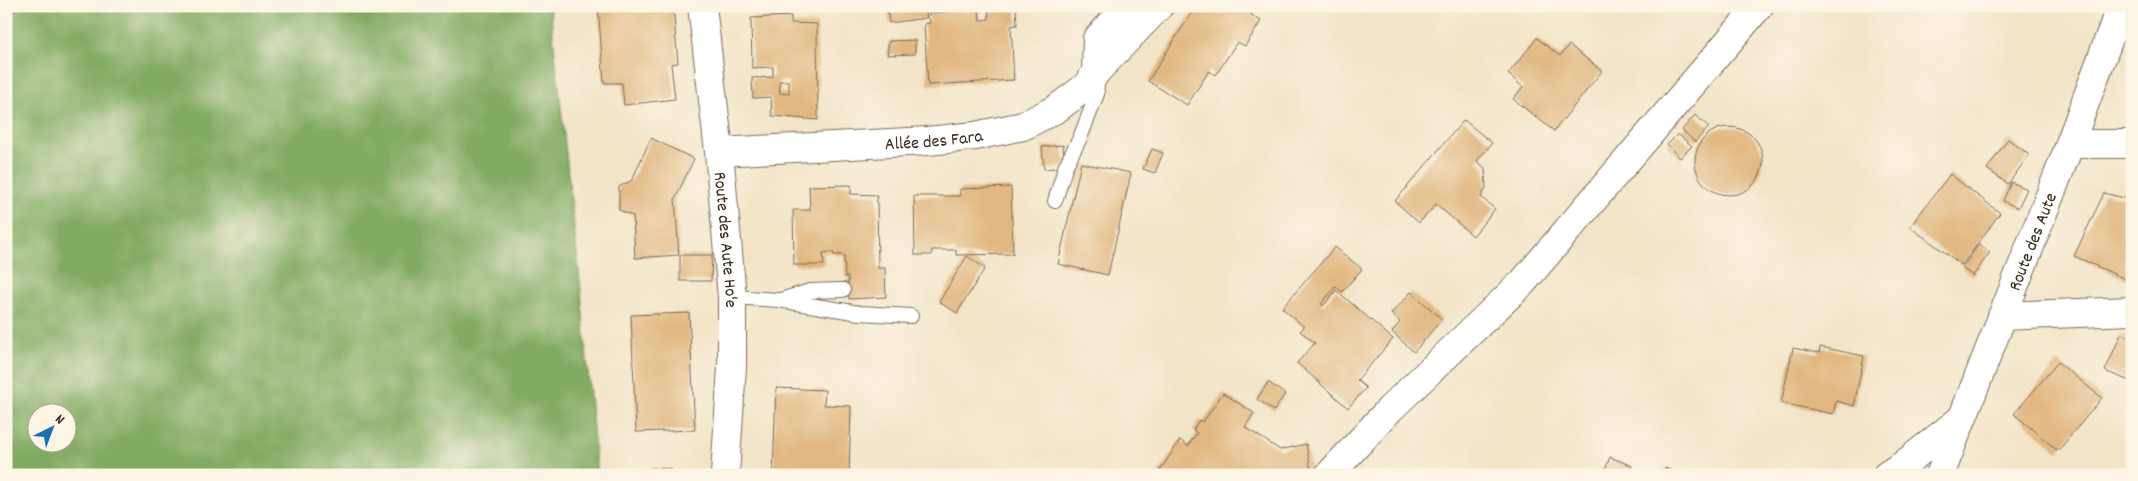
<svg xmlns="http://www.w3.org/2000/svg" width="2138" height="481" viewBox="0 0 2138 481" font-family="Dekko,sans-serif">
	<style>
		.forest { fill: #81aa62; stroke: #5e6a40; fill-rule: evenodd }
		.building { fill: #e1b881; fill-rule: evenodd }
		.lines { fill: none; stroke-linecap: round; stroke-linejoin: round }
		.service-casing { stroke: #7b6b59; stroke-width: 16 }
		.minor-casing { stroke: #7b6b59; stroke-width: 30 }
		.service { stroke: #fff; stroke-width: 14 }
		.minor { stroke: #fff; stroke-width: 28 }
		.labels { text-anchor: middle; stroke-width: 4.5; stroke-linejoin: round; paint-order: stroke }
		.street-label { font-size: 18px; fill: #3b2a1e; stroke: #fcf5e5 }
	</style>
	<rect width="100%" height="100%" fill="#fcf5e5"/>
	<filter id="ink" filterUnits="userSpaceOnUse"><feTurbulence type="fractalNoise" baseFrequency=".02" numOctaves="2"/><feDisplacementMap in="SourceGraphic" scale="10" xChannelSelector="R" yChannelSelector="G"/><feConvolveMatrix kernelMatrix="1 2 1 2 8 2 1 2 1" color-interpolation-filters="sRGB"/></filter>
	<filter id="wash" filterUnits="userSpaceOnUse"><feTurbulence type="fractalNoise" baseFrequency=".0096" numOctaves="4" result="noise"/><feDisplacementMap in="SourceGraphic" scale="20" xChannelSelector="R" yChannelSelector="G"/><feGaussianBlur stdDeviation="1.12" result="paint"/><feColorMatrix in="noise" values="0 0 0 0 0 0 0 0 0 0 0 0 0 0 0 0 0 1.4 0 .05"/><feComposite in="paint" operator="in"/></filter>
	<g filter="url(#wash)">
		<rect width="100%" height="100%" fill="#f2e4c7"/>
		<path class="forest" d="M6 6H550L581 290 597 475H6ZM38 414H68V444H38Z"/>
		<g id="blocks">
			<path class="building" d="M598 6H673L678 63 671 64 675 99 624 105 622 83H604Z
				M887 6H925L927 18 889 23Z
				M988 6H1016L1017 25 1011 26 1014 80 928 85 924 24 930 23 929 13 979 10 980 20 989 19Z
				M1196 6H1257L1251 15 1261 21 1245 46 1237 42 1216 75 1209 71 1187 105 1148 81Z
				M791 16V23L817 24 818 120 772 116 771 97 753 98 752 78 773 77V67L752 68 751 18ZM779 81H789V94L780 93Z
				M1537 38 1560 56 1569 45 1602 71 1554 131 1513 99 1523 87 1508 74Z
				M915 40V54L887 55 889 41Z
				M1695 115 1709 127 1695 142 1682 130Z
				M1464 120 1492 143 1477 161 1485 168 1486 188 1481 197 1495 209 1473 236 1436 204 1419 223 1395 201Z
				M1695 161a34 34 0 1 1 68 0a34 34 0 1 1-68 0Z
				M1678 134 1692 146 1680 158 1667 145Z
				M651 138 694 159 675 199 679 255 635 258 633 216 619 210V187L632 180Z
				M2008 139 2029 155 2008 184 1987 169Z
				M1063 145 1065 167 1044 169 1042 147Z
				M1152 149 1163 153 1155 173 1143 169Z
				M1081 163 1131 173 1108 275 1058 264Z
				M1950 174 2000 213 1962 265 1910 227Z
				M2011 182 2027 189 2018 208 2003 201Z
				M851 185V194L877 195 878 268H885L886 297 849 299 848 277H845L844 255H834L833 252 823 253 824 265H794L793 210H810L809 186Z
				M1011 187 1013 254 956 255V250H932V255H915L914 196H960V189Z
				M2104 193 2132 200V282L2074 256Z
				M1979 244 1990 252 1973 276 1962 268Z
				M1335 247 1362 269 1342 292 1336 286 1321 304 1323 306 1336 290 1393 339 1357 380 1366 388 1348 408 1297 363 1315 343 1300 331 1304 327 1282 308Z
				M680 255H712L711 281H680Z
				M967 256 985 268 957 313 939 302Z
				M1411 292 1442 319 1414 352 1392 332 1400 322 1391 314Z
				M689 313 695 430 636 432 631 315Z
				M2121 334 2132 338V382L2105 371Z
				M1820 347 1864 356 1854 406 1836 401 1833 414 1781 403 1793 348 1819 353Z
				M2058 362 2102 398 2058 451 2014 414Z
				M1268 382 1285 394 1274 411 1257 399Z
				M776 388 825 390 824 405 851 406 849 475H773Z
				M1223 393 1254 413 1245 427 1280 450 1306 444 1312 475H1157L1180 440 1188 446 1197 433 1193 430 1199 420 1203 422Z
				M1610 457 1632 466 1628 475H1603Z
				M651 468 671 469V475H650Z
				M1665 468 1681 475H1662Z"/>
		</g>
	</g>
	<g filter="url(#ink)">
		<use href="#blocks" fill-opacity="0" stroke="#7b6b59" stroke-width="1"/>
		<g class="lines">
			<defs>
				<path id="service" d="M1055 201 1066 165 1080 138 1097 94 1096 78
					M732 297 778 300 860 313 911 316
					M784 299 810 291 843 290"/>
				<g id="minor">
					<path id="s1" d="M702 6 719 152 732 297V367L725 475"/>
					<path d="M1096 72 1159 6"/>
					<path d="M2070 144H2132"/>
					<path id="s2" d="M719 152 928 141 975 136 1023 126 1056 109 1088 85 1096 72 1097 39 1128 6"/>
					<path d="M2002 316 2132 311"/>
					<path d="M1329 475 1390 409 1523 282 1759 6"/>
					<path d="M1887 475 1903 465 1960 420"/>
					<path id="s3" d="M1940 475 2065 157 2121 6"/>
				</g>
			</defs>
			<use href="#service" class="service-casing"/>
			<use href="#minor" class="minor-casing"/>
			<use href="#service" class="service"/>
			<use href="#minor" class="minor"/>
		</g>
	</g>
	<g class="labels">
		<g class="street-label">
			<text dy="6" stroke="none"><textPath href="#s2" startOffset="215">Allée des Fara</textPath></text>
			<text dy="6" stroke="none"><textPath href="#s1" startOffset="235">Route des Aute Ho'e</textPath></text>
			<text dy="6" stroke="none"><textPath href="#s3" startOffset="251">Route des Aute</textPath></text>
		</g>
	</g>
	<rect width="2138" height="481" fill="none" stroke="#fcf5e5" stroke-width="25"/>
	<g transform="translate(52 428) rotate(42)"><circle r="24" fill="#fcf5e5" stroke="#afa495"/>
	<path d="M0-4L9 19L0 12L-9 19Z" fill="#1f6fb2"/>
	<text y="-8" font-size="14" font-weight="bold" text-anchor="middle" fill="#3b2a1e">N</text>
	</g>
</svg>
